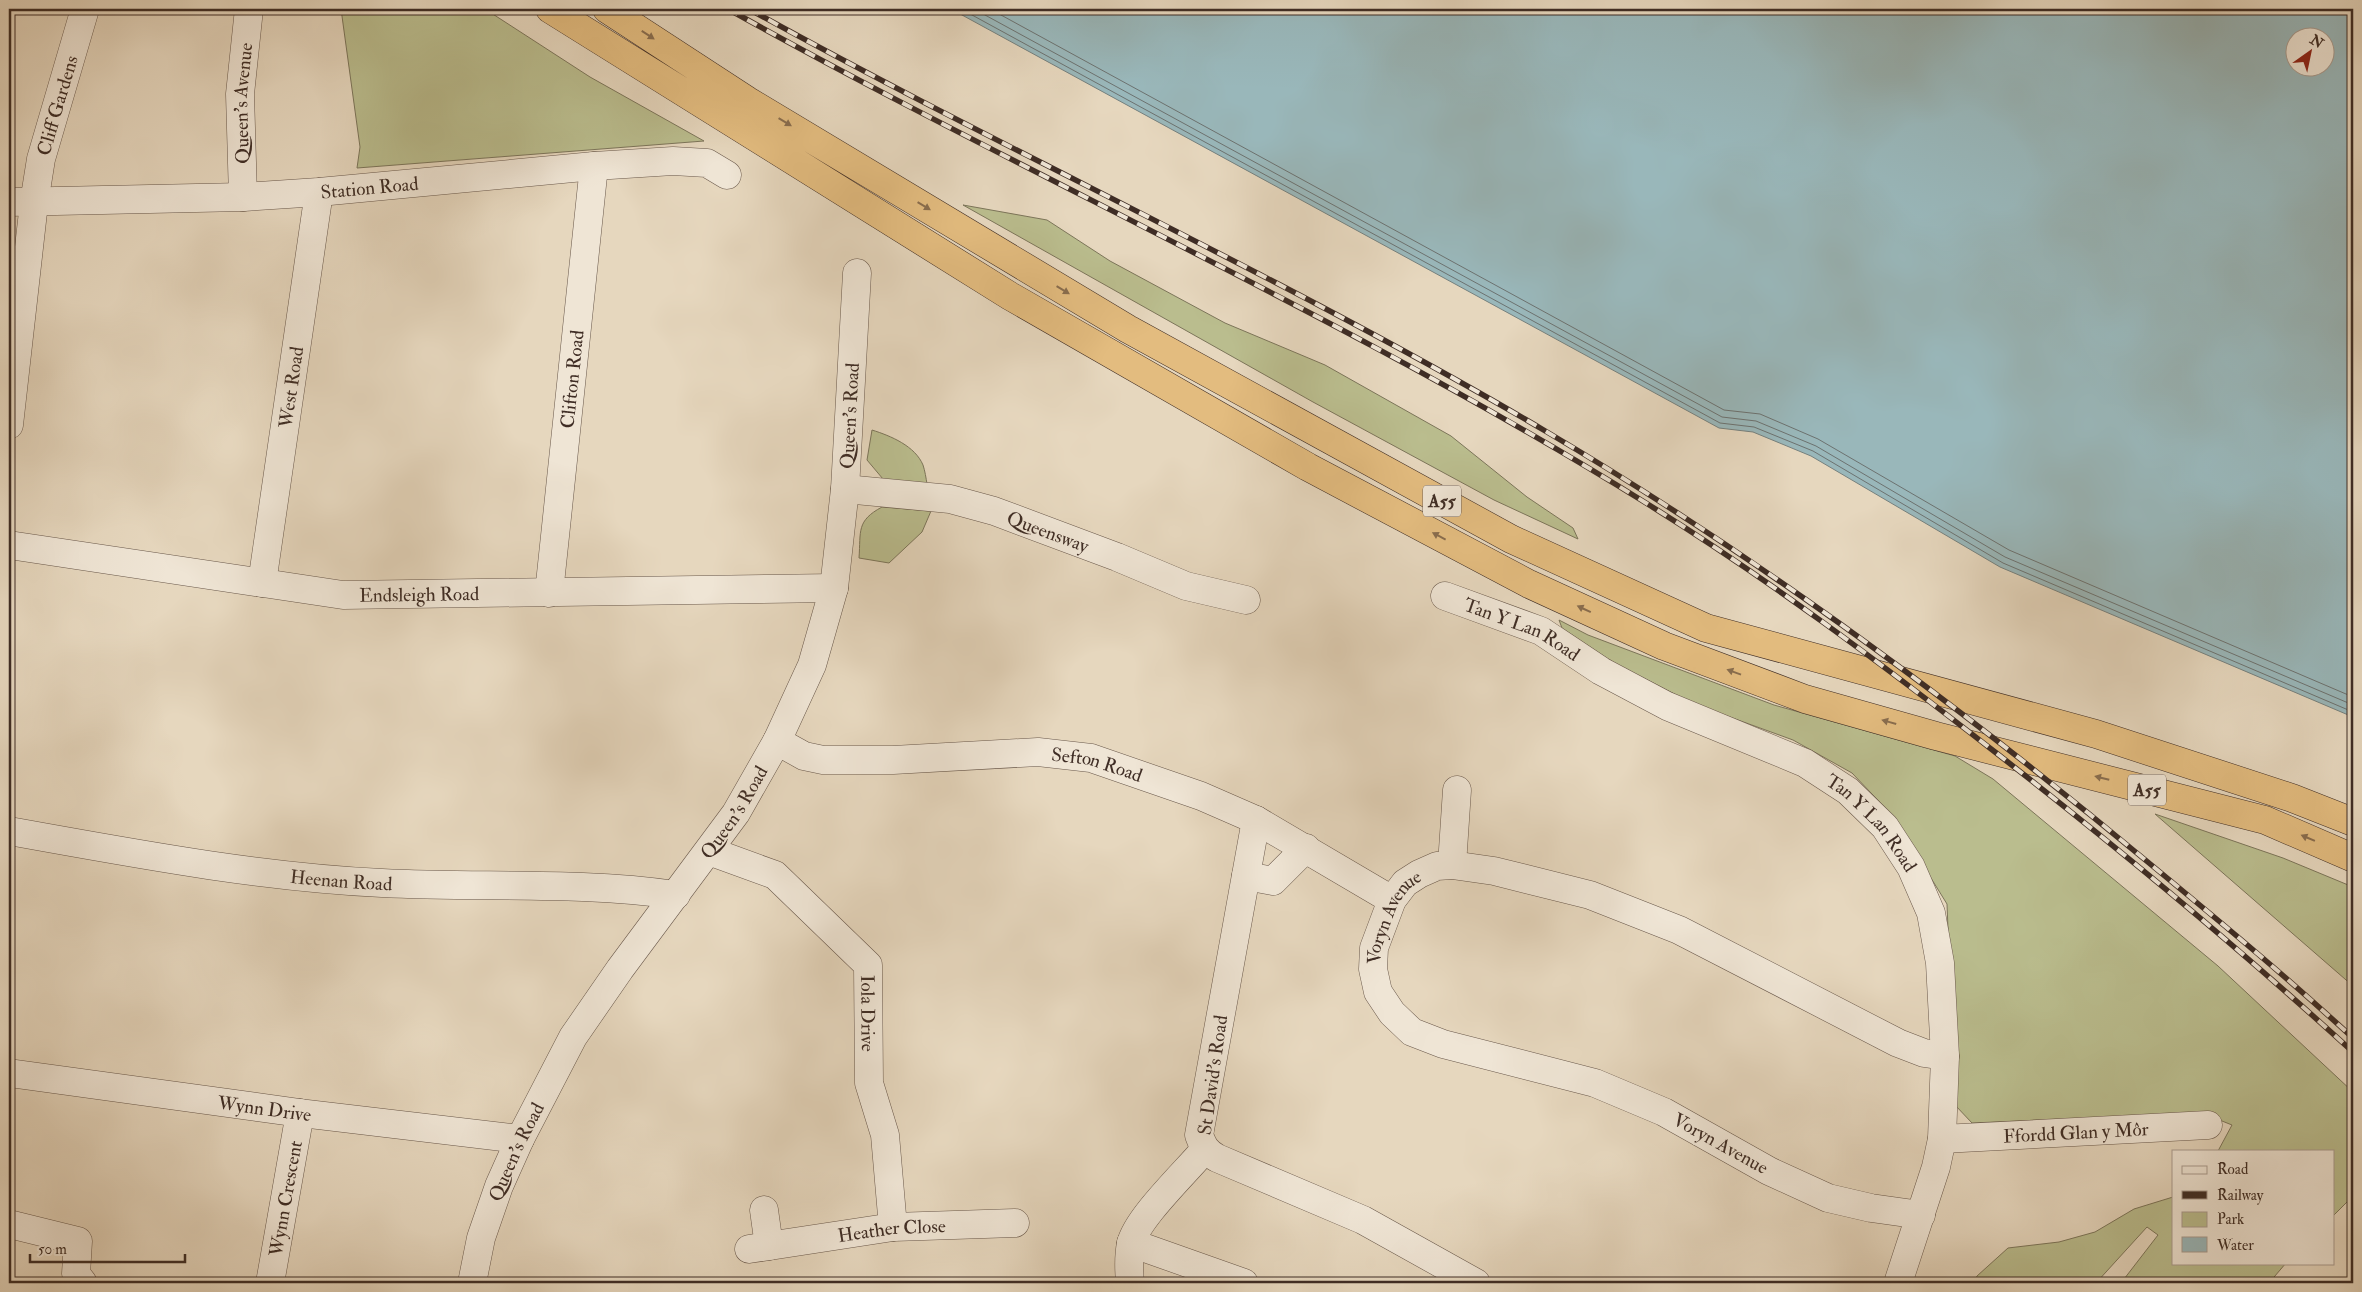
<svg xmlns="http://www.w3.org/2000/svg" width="2362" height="1292" viewBox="0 0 2362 1292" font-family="'IM FELL Double Pica',serif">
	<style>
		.green { fill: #babd8e; stroke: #7c755a }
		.water { fill: #99b7ba; stroke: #75807e; fill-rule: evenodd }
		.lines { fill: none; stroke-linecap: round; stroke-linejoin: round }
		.shore { stroke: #6c7270; stroke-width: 1 }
		.minor-casing { stroke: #69584b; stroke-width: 29 }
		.highway-casing { stroke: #3f2d25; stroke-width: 29 }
		.minor { stroke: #efe5d5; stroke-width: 28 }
		.highway { stroke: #e3bc7f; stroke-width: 28 }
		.rail-casing { stroke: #3f2d25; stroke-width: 5.5 }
		.rail { stroke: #efe5d5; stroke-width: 4; stroke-dasharray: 11; stroke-linecap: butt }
		.oneway { fill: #896d4e }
		.labels { text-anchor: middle; stroke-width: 5; stroke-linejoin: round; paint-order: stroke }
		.shield { fill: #efe5d5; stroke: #74645a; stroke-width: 1 }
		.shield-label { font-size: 18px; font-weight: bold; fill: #3f2d25 }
		.street-label { font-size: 19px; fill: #3f2d25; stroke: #efe5d5 }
	</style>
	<rect width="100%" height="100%" fill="#e6d7be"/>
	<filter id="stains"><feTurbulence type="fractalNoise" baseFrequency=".004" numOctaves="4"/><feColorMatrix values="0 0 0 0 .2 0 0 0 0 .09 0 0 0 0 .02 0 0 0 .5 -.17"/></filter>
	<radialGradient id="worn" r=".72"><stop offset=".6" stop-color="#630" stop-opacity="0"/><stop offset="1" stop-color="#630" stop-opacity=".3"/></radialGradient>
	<path class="green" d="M341 9H485L590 77 704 141 357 168 360 147Z
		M963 205 1047 220 1110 261 1225 323 1325 365 1451 436 1527 497 1573 528 1578 539 1494 500 1313 402Z
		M872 430C891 436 915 446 923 465 925 471 926 478 927 484L883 479 867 460Z
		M882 507 931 511 922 532 889 563 859 558C861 531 856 521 882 507Z
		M1559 620 1588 635 1774 705 1955 756 1993 779 2218 966 2353 1092V1196L2333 1216V1151H2218L2232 1125 2202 1113 1972 1123 1955 1105 1947 904 1892 815 1852 773 1793 740 1694 704 1616 664 1562 628Z
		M2155 814 2283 858 2353 887V986Z
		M2173 1197V1263H2286L2269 1283H2121L2158 1235 2147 1227 2096 1283H1974L1977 1276 2008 1248 2059 1242 2095 1232 2134 1209Z"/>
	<path class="water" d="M951 9H2353V717L2000 567 1811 456 1753 432 1719 428ZM2294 38H2324V68H2294Z"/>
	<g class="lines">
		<path class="shore" d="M961 9 1720 423 1754 427 1813 451 2003 563 2353 712
			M974 9 1722 417 1756 421 1816 446 2005 557 2353 705
			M990 9 1724 410 1760 414 1818 439 2009 550 2353 697"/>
		<defs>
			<g id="minor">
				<path id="s1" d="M243 197 240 94 249 9"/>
				<path id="s2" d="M9 202 243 197 319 192 594 166 673 161 707 163 727 175"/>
				<path id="s3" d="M9 425 34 203 41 159 85 9"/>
				<path id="s4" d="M845 489 950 499 994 511 1117 557 1186 586 1246 600"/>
				<path id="s5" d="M9 545 343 595 834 588"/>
				<path id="s6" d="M262 583 319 192"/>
				<path id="s7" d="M549 593 594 166"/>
				<path id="s8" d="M1445 596 1541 631 1601 671 1667 706 1805 763 1848 791 1885 827 1911 867 1931 913 1940 963 1945 1056 1942 1139 1936 1167 1898 1283"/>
				<path id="s9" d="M777 741 804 756 823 760H893L1038 752 1091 758 1201 796 1256 820 1392 900"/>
				<path d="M1256 820 1199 1135C1203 1146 1206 1152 1217 1158L1363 1220 1476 1283"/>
				<path id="s10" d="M9 831C132 853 257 877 382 883 480 888 579 881 676 895"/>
				<path id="s11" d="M709 851 775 875 868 965 869 1083 885 1135 893 1227"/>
				<path d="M1452 865 1457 790"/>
				<path d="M1246 876 1273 881 1306 848"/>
				<path id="s12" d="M9 1073 300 1113 520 1139"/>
				<path id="s13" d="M1942 1139 2208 1125"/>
				<path d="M764 1210 769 1246"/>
				<path id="s14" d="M1921 1215 1871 1208 1828 1198 1769 1171 1664 1112 1595 1083 1443 1044 1412 1032 1392 1013 1378 992 1373 969 1374 948 1392 900 1405 883 1419 874 1437 866 1452 865 1494 871 1590 895 1679 930 1898 1043 1924 1053 1945 1056"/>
				<path d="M9 1224 78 1241 76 1274 83 1283"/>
				<path d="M1131 1243 1244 1283"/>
				<path id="s15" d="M749 1249 893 1227 1015 1223"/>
				<path id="s16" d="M270 1283 300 1113"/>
				<path id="s17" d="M472 1283 481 1238 499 1186 520 1139 573 1037 620 969 736 813 777 741 812 665 834 588 845 489 857 273"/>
				<path d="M1130 1283C1129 1271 1128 1257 1131 1244 1136 1219 1187 1171 1205 1149"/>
			</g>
			<path id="highway" d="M550 9 1010 296 1308 467 1529 584 1664 646 1805 699 1936 736 2265 820 2353 858
				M607 9 748 101 1128 329 1511 539 1706 628 2096 734 2292 798 2353 822"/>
		</defs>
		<use href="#minor" class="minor-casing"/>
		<use href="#highway" class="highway-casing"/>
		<use href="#minor" class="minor"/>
		<use href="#highway" class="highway"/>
		<defs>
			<path id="rail" d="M728 9C1031 178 1350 319 1646 503 1767 578 1882 664 1995 752 2117 847 2238 947 2353 1052
				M749 9C1013 155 1288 279 1547 432 1760 558 1959 705 2149 863 2218 920 2287 977 2353 1038"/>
		</defs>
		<use href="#rail" class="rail-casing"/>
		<use href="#rail" class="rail"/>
	</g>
	<defs><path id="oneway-solid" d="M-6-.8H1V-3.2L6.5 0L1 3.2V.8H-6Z" transform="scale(1.25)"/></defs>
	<g class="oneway">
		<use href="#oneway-solid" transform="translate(648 35) rotate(33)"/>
		<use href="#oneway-solid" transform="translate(785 122) rotate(31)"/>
		<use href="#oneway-solid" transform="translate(924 206) rotate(31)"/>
		<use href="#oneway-solid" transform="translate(1063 290) rotate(31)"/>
		<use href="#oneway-solid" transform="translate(1439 536) rotate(-152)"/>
		<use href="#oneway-solid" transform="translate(1584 609) rotate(-155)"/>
		<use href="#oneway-solid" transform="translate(1734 672) rotate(-160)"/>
		<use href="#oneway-solid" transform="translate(1889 722) rotate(-164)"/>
		<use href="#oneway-solid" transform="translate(2102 778) rotate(-166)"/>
		<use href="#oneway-solid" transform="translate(2308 838) rotate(-157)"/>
	</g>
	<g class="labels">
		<g class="shield">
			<rect x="1423" y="485.5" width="38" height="31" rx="4"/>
			<rect x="2128" y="774.5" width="38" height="31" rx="4"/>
		</g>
		<g class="shield-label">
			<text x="1442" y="507">A55</text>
			<text x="2147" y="796">A55</text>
		</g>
		<g class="street-label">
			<text dy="7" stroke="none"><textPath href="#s1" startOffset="94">Queen's Avenue</textPath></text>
			<text dy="7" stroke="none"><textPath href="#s3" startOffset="324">Cliff Gardens</textPath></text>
			<text dy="7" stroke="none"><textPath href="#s2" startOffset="361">Station Road</textPath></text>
			<text dy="7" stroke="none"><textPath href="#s7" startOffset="215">Clifton Road</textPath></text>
			<text dy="7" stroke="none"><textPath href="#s6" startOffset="198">West Road</textPath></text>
			<text dy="7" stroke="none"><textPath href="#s17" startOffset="964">Queen's Road</textPath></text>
			<text dy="7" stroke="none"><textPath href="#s4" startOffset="209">Queensway</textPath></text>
			<text dy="7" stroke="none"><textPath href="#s5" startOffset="414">Endsleigh Road</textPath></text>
			<text dy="7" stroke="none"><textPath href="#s8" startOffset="84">Tan Y Lan Road</textPath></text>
			<text dy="7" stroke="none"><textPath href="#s9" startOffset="326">Sefton Road</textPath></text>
			<text dy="7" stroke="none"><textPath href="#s17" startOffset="544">Queen's Road</textPath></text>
			<text dy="7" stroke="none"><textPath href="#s8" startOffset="489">Tan Y Lan Road</textPath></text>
			<text dy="7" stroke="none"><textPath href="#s10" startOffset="336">Heenan Road</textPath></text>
			<text dy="7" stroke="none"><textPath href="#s14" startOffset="679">Voryn Avenue</textPath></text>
			<text dy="7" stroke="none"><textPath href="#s11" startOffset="248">Iola Drive</textPath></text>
			<text transform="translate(1212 1075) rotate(-82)" y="7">St David's Road</text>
			<text dy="7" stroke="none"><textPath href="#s12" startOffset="258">Wynn Drive</textPath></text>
			<text dy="7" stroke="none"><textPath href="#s13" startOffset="134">Ffordd Glan y Môr</textPath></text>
			<text transform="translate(1721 1143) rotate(29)" y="7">Voryn Avenue</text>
			<text dy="7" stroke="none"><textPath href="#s17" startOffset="139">Queen's Road</textPath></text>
			<text dy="7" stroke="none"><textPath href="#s16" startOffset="86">Wynn Crescent</textPath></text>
			<text dy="7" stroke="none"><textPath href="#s15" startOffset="144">Heather Close</textPath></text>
		</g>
	</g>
	<rect width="2362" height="1292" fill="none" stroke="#e6d7be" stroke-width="30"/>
	<rect x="10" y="10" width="2342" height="1272" fill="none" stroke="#3f2d25" stroke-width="2.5"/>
	<rect x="15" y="15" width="2332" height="1262" fill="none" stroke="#3f2d25"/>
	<rect x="2172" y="1150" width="162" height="115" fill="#efe5d5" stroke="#a99b8f"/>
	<rect x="2182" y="1166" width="25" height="8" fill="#efe5d5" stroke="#a99b8f"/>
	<text x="2217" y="1174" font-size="15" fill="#3f2d25">Road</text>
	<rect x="2182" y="1191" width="25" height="8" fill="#3f2d25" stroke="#a99b8f"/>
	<text x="2217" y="1200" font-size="15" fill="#3f2d25">Railway</text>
	<rect x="2182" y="1212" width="25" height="15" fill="#babd8e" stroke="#a99b8f"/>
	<text x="2217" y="1224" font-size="15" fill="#3f2d25">Park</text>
	<rect x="2182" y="1237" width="25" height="15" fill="#99b7ba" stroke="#a99b8f"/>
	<text x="2217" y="1250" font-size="15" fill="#3f2d25">Water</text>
	<g transform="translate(2310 52) rotate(33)"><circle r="24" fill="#efe5d5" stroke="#a99b8f"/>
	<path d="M0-4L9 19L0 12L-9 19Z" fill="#8f2418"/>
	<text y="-8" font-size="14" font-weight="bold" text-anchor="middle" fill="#3f2d25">N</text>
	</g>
	<path d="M30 1254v8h155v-8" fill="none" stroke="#3f2d25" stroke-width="2.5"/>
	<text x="38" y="1254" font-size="15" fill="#3f2d25" stroke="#efe5d5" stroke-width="4" paint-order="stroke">50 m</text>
	<rect width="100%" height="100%" filter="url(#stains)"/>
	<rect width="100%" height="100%" fill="url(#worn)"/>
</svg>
